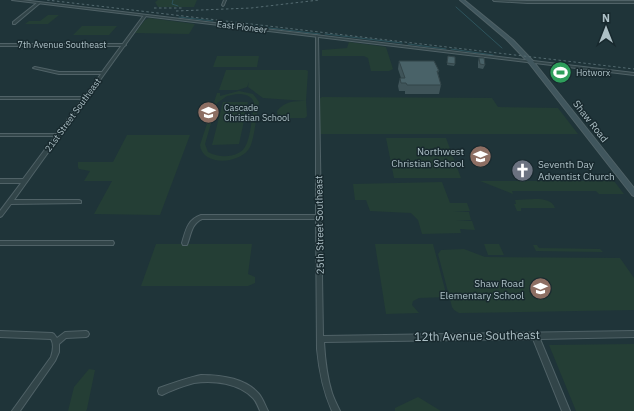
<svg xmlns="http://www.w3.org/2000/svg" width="634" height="411" viewBox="0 0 634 411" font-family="'IBM Plex Sans',sans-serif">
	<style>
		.green { fill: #243e35; fill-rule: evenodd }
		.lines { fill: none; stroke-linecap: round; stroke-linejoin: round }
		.stream { stroke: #2e545d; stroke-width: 1 }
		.minor-casing { stroke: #506267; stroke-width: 2 }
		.tertiary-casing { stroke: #506267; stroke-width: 2 }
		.secondary-casing { stroke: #506267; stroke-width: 2 }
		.minor { fill: #324549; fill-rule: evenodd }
		.tertiary { fill: #324549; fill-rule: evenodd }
		.secondary { fill: #40565d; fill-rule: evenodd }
		.rail { stroke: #546b71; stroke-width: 1; stroke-dasharray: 2.5 2.5; stroke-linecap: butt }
		.wall { fill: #3f5459 }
		.building { fill: #496268; stroke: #334549 }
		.labels { text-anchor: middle; stroke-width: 3; stroke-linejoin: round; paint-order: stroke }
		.far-street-label { font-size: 9px; fill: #adc0c6; stroke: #18292e }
		.far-poi-label { font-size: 9px; fill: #adc0c6; stroke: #18292e; text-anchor: start }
		.street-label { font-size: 10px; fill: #adc0c6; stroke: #18292e }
		.poi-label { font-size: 10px; fill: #adc0c6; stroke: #18292e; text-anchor: end }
		.near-street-label { font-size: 12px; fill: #adc0c6; stroke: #18292e }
	</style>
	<rect width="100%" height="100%" fill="#1f3439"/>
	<path class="green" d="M158 0H197L194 7H158L155 2Z
		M48 15H59L48 24H25L29 21H40Z
		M149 18 195 24 189 34 135 33 145 20Z
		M82 26H117L109 35H73Z
		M349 42 386 47 393 69 389 71H371L368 58 364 56H322V50L347 48Z
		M217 56H259L257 67H213Z
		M226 70H306L308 71 306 101 263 98 248 87 249 82 247 87 238 90H219Z
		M239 91 253 94 259 102C257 112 254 140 250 147 242 164 202 167 200 145L217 93H220V96ZM237 94C244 94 252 95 254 103 252 114 251 136 246 145 240 159 218 158 208 152L205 144 217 103 227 96Z
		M322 97 492 98 498 107 558 108 578 134H320L319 99Z
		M306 101 307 116 305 118H278L277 111C285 101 294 101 306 101Z
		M223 102H248L239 144 212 145Z
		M127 135H190L160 215 94 214 112 181H84L90 171 79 169 78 167V162H113Z
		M386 138H446L461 178H394Z
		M480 181H614L624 194H599L596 191H512L513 194Z
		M442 182 450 203H467L470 211H453L469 212 471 220 456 221H472L475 230 460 229 461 233 422 234 418 220 411 213 370 211 366 200H355L353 184Z
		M515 200C528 200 551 195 555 208H521V211H517L514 204H516Z
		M156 244H252L248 274 255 277V283L248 286H141Z
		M375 244H433L447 297 419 298 413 301 412 305 419 313 386 314Z
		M484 244H499L504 255H488Z
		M533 245H537L539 248 600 249 603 252 536 251Z
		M464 249 485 257 620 258 634 278V310L459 313 454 310 452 307 438 254 441 250Z
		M634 344V411H576L549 345Z
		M89 369 95 370 87 409 86 411H68L74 387Z
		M418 397 441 411H395V408Z"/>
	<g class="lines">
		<path class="stream" d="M173 0 172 4 178 6
			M456 7 502 48
			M179 17 213 21
			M219 22 320 34
			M325 34 402 43
			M408 44 446 49
			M451 49 493 55"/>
		<defs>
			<path id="minor" d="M224 0H226L224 5 223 6 222 5Z
				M493 0 527 1H634V3H527L494 1Z
				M38 2 40 3 15 24H13V22Z
				M144 15 146 16 14 200H79L81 201V203L11 204 2 216 0 217V211L21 183H0V179H23L55 136H0V134H57L82 99H0V97H84L101 74H59L33 68 35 67 59 72H102Z
				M316 35 318 36 323 336 634 331V337L540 339 570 411H562L533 339 324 342C325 359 327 377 332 393 334 399 337 405 340 411H332C323 391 319 370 317 349L316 219H202C191 224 191 235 187 245H183L182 243C186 230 187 220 201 215H316Z
				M0 241H113L114 243 113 245H0Z
				M0 331 52 333 54 334 57 338 65 332 86 331 88 332 89 334 88 336 86 337 66 338 59 344V352L55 361 20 411H12L51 357C53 351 54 344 51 339L0 337Z
				M201 375C220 375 246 378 259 394 263 399 265 405 268 411H260C258 406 256 401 253 398 239 383 213 380 194 383 183 386 172 390 162 395L159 394 158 391 159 388C173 383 187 378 201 375Z"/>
			<path id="tertiary" d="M12 0H22L634 73V75Z
				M0 44H124L126 45 124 46H0Z"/>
			<path id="secondary" d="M460 0H464L513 40 533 61 634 188V196L632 195 529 63 506 39Z"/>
		</defs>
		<use href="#minor" class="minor-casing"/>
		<use href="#tertiary" class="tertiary-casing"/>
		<use href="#secondary" class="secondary-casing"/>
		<use href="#minor" class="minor"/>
		<use href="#tertiary" class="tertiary"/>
		<use href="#secondary" class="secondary"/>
		<path class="rail" d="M47 0 634 69
			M154 8H182
			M176 11 251 8 319 0"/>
	</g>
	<path class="wall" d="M448 56 455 64 454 66 447 65Z
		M479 58 485 65 483 69 478 68V62Z
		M399 61 439 71 438 73 441 85 439 94H405V91H399L398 86 400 78H401L398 69Z"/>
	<path class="building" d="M448 56 455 57V64L447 63Z
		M479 58H484L485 65 480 64Z
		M399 61H434L439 71H437L441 85H407L406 83H401L400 78H405Z"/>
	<defs>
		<symbol id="stadium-disc" viewBox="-11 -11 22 22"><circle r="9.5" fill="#2e9e5b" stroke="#18292e"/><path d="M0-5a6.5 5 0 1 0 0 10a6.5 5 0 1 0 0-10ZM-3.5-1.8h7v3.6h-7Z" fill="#fff"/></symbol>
		<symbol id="school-disc" viewBox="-11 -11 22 22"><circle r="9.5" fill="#8d6e63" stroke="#18292e"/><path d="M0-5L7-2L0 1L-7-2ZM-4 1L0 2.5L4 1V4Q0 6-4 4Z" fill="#fff"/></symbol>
		<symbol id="church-disc" viewBox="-11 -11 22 22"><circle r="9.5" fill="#6b7280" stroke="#18292e"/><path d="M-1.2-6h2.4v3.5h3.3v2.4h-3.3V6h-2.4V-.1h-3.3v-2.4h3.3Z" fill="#fff"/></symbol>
	</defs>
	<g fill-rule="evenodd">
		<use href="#stadium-disc" x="548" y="60" width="25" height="25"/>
		<use href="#school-disc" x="196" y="100" width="25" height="25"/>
		<use href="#school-disc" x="468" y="144" width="25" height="25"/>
		<use href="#church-disc" x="510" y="158" width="25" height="25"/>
		<use href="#school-disc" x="528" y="276" width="25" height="25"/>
	</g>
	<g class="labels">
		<g class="far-street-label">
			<text transform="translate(242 27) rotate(7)" y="3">East Pioneer</text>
			<text x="62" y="48">7th Avenue Southeast</text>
			<text transform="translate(73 115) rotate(-54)" y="3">21st Street Southeast</text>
		</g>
		<g class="far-poi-label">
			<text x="576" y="76">Hotworx</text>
			<text x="224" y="111">Cascade<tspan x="224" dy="10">Christian School</tspan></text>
		</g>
		<g class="street-label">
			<text transform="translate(591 121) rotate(52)" y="4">Shaw Road</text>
			<text transform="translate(319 225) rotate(-91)" y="4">25th Street Southeast</text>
		</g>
		<g class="poi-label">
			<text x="464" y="155">Northwest<tspan x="464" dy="12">Christian School</tspan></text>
			<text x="538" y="168" text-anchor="start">Seventh Day<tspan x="538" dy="12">Adventist Church</tspan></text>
			<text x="524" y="287">Shaw Road<tspan x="524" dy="12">Elementary School</tspan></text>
		</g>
		<g class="near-street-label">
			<text transform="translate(477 336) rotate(-1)" y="4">12th Avenue Southeast</text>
		</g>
	</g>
	<g transform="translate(606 28)" stroke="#18292e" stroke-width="3" paint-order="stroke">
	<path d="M0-3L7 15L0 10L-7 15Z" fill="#adc0c6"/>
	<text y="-6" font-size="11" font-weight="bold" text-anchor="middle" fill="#adc0c6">N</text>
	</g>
</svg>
